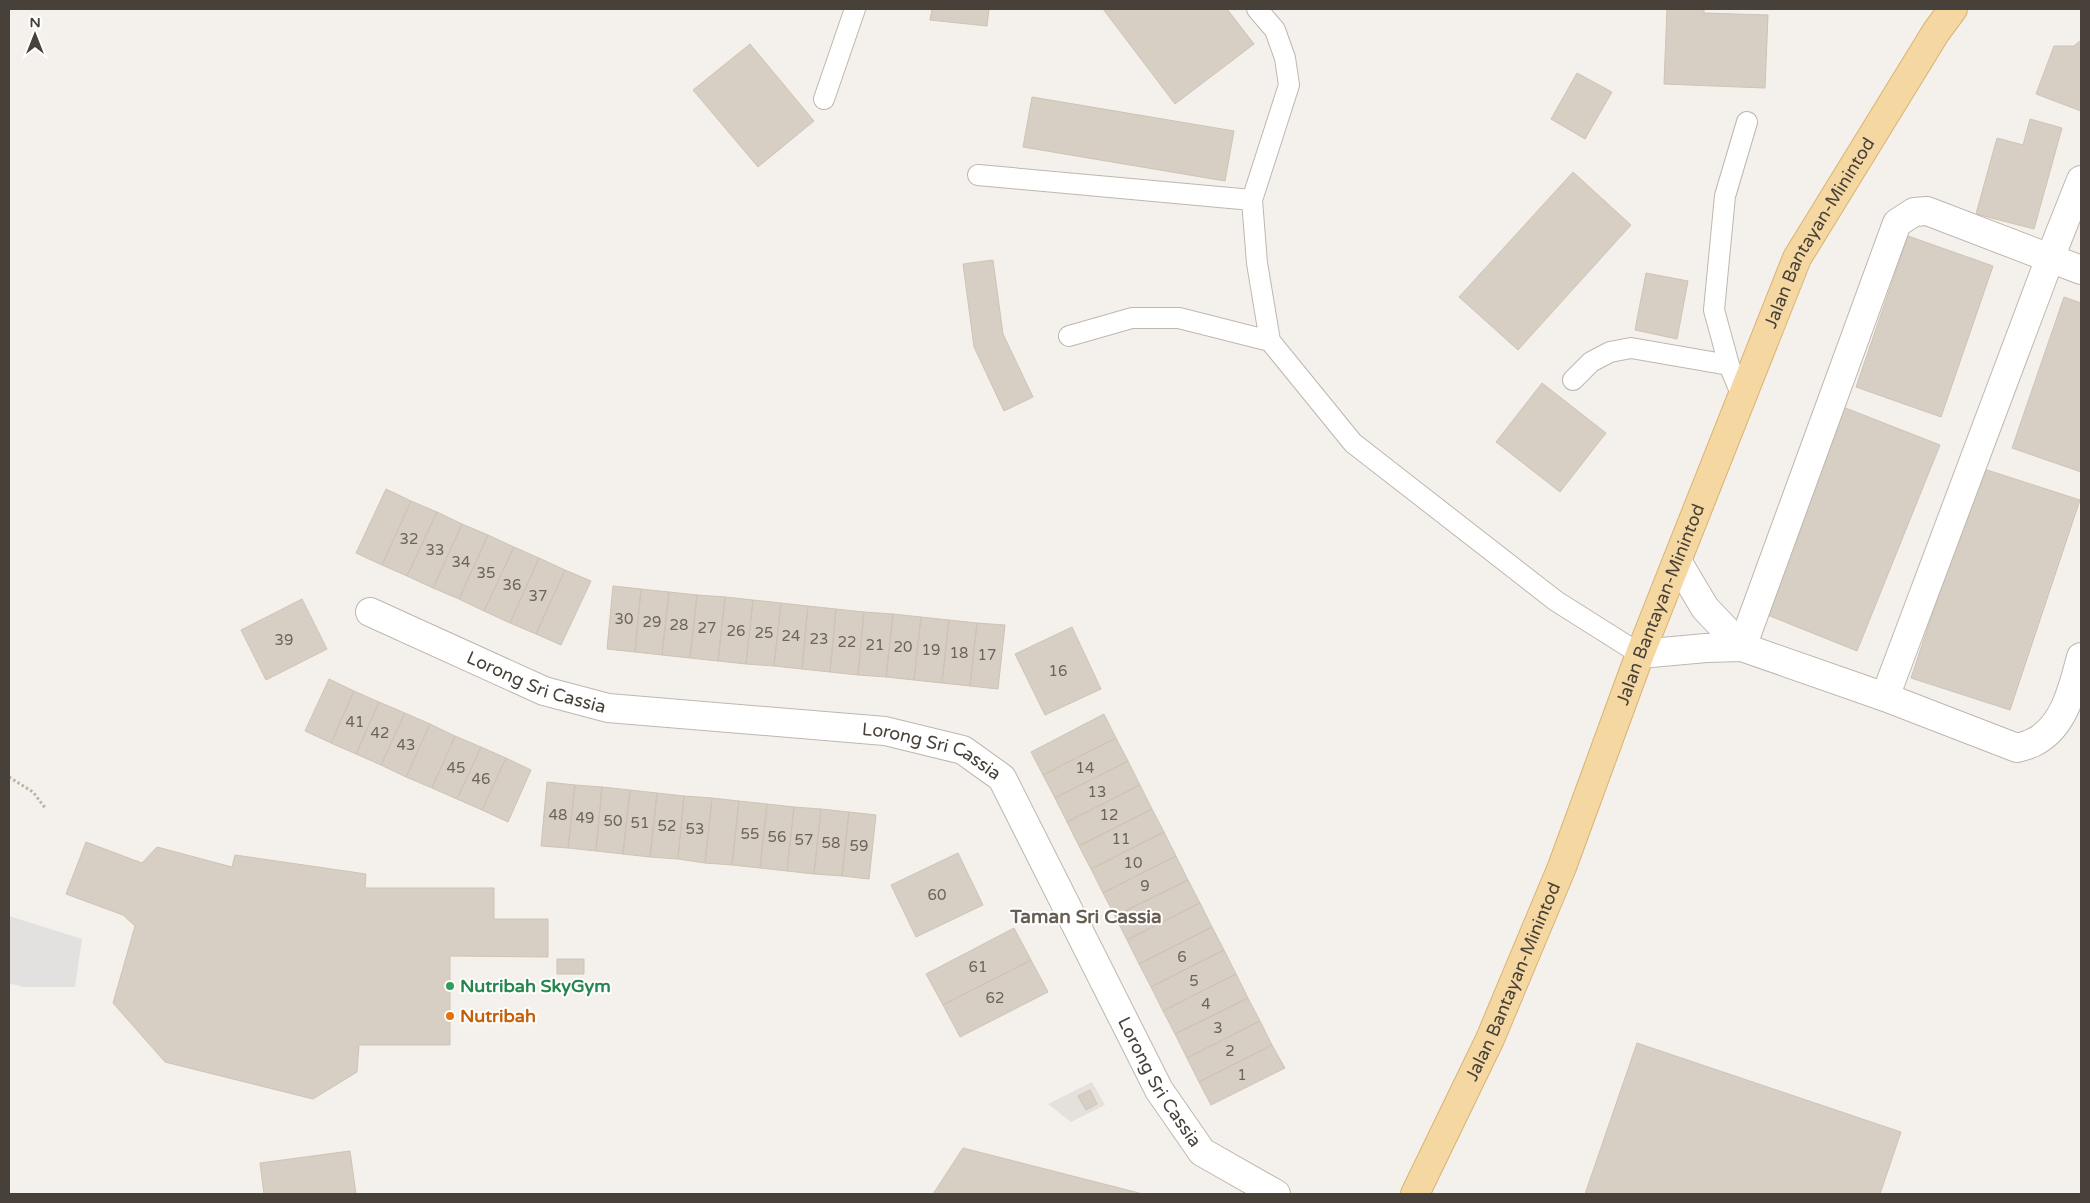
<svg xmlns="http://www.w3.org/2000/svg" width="2090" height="1203" viewBox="0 0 2090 1203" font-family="'Varela Round',sans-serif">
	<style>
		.industrial { fill: #e4e0dc }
		.parking { fill: #e3e1df }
		.building { fill: #d7cec4; stroke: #cfc3b5 }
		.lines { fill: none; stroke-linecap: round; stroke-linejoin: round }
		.service-casing { stroke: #bfb7ae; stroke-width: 22 }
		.minor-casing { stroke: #bfb7ae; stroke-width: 30 }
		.primary-casing { stroke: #d9b373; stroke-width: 30 }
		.path { stroke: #bfb2a0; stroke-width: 3; stroke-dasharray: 2.5 2.5; stroke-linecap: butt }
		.service { stroke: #fff; stroke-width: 20 }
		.minor { stroke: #fff; stroke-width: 28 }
		.primary { stroke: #f5d7a2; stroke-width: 28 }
		.leisure-dot { fill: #2e9e5b; stroke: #fff; stroke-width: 2 }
		.food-dot { fill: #e8710a; stroke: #fff; stroke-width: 2 }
		.labels { text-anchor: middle; stroke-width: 4; stroke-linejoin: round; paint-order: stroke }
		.number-label { font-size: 15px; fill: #6b645c }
		.street-label { font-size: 18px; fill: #474139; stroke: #fff }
		.leisure-label { font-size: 18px; font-weight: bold; fill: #27864d; stroke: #fff; text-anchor: start }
		.food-label { font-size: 18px; font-weight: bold; fill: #c56008; stroke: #fff; text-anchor: start }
		.neighbourhood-label { font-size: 19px; font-weight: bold; fill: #695e51; stroke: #fff }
	</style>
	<rect width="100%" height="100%" fill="#f4f0eb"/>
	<path class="industrial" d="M1092 1082 1105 1105 1071 1122 1048 1104Z"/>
	<path class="parking" d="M9 916 82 939 75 987H23L9 983Z"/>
	<path class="building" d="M932 9H989L987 26 930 20Z
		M1103 9H1227L1254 44 1175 104Z
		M1667 9H1704V13L1768 15 1765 88 1664 84Z
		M2081 40V111L2036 94 2054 46H2074Z
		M750 44 814 121 758 167 693 90Z
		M1577 73 1612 92 1585 139 1551 119Z
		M1032 97 1234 131 1225 181 1023 147Z
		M2030 119 2062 128 2034 229 1976 214 1997 138 2023 145Z
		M1573 172 1631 225 1518 350 1459 297Z
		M1908 236 1993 266 1941 417 1856 387Z
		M993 260 1003 334 1033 397 1004 411 974 347 963 264Z
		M1646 273 1688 281 1677 339 1635 330Z
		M2064 297 2081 303V472L2012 448Z
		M1542 383 1606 433 1560 492 1496 442Z
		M1843 407 1940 445 1857 651 1760 612Z
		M1981 468 2080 500 2010 710 1911 678Z
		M386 489 411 501 382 565 356 553Z
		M411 501 437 512 407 576 382 565Z
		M437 512 462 524 433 588 407 576Z
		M462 524 488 535 459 599 433 588Z
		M488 535 514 547 484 611 459 599Z
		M514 547 539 558 510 623 484 611Z
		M539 558 565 570 536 634 510 623Z
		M565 570 591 581 561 645 536 634Z
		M613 586 641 589 635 652 607 649Z
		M641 589 669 592 662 655 635 652Z
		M669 592 697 595 690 658 662 655Z
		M697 595 725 597 718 661 690 658Z
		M725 597 753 600 746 664 718 661Z
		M302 599 327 649 266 680 241 630Z
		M753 600 781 603 774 666 746 664Z
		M781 603 808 606 802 669 774 666Z
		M808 606 836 609 830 672 802 669Z
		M836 609 864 612 858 675 830 672Z
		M864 612 893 614 886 677 858 675Z
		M893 614 921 617 914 680 886 677Z
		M921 617 949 620 942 683 914 680Z
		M949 620 977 623 970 686 942 683Z
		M977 623 1005 625 998 689 970 686Z
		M1072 627 1101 689 1045 715 1015 654Z
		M329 679 354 691 331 743 305 731Z
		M354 691 379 702 356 754 331 743Z
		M379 702 405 713 381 765 356 754Z
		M405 713 430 724 406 777 381 765Z
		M1104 714 1116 738 1043 775 1031 752Z
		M430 724 455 736 432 788 406 777Z
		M455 736 481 747 457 799 432 788Z
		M1116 738 1128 761 1055 798 1043 775Z
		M481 747 506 758 482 810 457 799Z
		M506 758 531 770 508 822 482 810Z
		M1128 761 1140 785 1067 822 1055 798Z
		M547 782 575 785 568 848 541 846Z
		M575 785 602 787 596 851 568 848Z
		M1140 785 1152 809 1079 846 1067 822Z
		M602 787 630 790 623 854 596 851Z
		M630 790 657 793 650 857 623 854Z
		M657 793 684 796 678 859 650 857Z
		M684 796 712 798 705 863 678 859Z
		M712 798 739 801 732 865 705 863Z
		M739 801 767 804 760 868 732 865Z
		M767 804 794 807 787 871 760 868Z
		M794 807 821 809 814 874 787 871Z
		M821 809 849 812 842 876 814 874Z
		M1152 809 1164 832 1091 869 1079 846Z
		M849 812 876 815 869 879 842 876Z
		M1164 832 1176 856 1103 893 1091 869Z
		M86 842 142 863 157 847 232 867 235 855 366 874 365 888H494V919H548V957L450 956V1045H359L357 1072 313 1099 165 1062 113 1003 135 926 123 915 66 894Z
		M958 853 983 905 916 937 891 885Z
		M1176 856 1188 880 1115 916 1103 893Z
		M1188 880 1200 903 1127 940 1115 916Z
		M1200 903 1212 927 1139 964 1127 940Z
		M1212 927 1224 950 1151 987 1139 964Z
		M1014 928 1031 960 943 1005 926 974Z
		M1224 950 1236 974 1163 1011 1151 987Z
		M557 959H584V974H557Z
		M1031 960 1048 992 960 1037 943 1005Z
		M1236 974 1248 998 1175 1034 1163 1011Z
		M1248 998 1260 1021 1187 1058 1175 1034Z
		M1260 1021 1272 1045 1199 1082 1187 1058Z
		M1637 1043 1901 1132 1880 1194H1585Z
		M1272 1045 1285 1068 1211 1105 1199 1082Z
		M1090 1090 1097 1104 1086 1110 1078 1096Z
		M963 1148 1143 1194H933Z
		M350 1151 356 1194H264L260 1163Z"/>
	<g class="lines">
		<defs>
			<path id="service" d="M1257 9 1275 30 1285 58 1289 85 1252 200 1257 263 1270 341 1353 443 1556 601 1640 654
				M824 99 855 9
				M978 175 1252 200
				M1069 336 1132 318H1179L1270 341
				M1573 380 1591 362 1610 352 1631 348 1729 365
				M1742 396 1729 365 1714 310 1725 196 1747 122"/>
			<g id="minor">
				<path d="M1677 561 1705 608 1742 647"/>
				<path id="s1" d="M370 612 544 691 608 708 885 731 963 750 1002 778 1159 1090 1202 1152 1276 1194"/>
				<path d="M1742 647 1897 223 1914 212 1927 211 2081 270"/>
				<path d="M1640 654 1706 648 1742 647 1885 697 2017 748C2023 746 2030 745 2036 741 2065 725 2073 687 2081 657"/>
				<path d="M1885 697 2050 258 2081 180"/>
			</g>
			<g id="primary">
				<path id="s2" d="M1415 1194 1490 1039 1562 867 1640 654 1797 258 1936 32 1953 9"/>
			</g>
		</defs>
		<use href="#service" class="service-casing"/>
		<use href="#minor" class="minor-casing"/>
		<use href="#primary" class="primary-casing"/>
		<path class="path" d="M9 777 33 792 46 809"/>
		<use href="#service" class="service"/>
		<use href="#minor" class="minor"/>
		<use href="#primary" class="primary"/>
	</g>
	<circle class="leisure-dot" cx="450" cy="986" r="5"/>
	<circle class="food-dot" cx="450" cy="1016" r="5"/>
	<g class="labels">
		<g class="number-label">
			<text x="409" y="544">32</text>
			<text x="435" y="555">33</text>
			<text x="461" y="567">34</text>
			<text x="486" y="578">35</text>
			<text x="512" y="590">36</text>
			<text x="538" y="601">37</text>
			<text x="624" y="624">30</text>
			<text x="652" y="627">29</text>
			<text x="679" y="630">28</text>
			<text x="707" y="633">27</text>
			<text x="736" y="636">26</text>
			<text x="764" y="638">25</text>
			<text x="791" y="641">24</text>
			<text x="819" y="644">23</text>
			<text x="284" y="645">39</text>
			<text x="847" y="647">22</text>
			<text x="875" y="650">21</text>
			<text x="903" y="652">20</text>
			<text x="931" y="655">19</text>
			<text x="959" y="658">18</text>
			<text x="987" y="660">17</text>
			<text x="1058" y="676">16</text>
			<text x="355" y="727">41</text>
			<text x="380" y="738">42</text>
			<text x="406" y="750">43</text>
			<text x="456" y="773">45</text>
			<text x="1085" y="773">14</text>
			<text x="481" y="784">46</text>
			<text x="1097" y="797">13</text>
			<text x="558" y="820">48</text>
			<text x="1109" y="820">12</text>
			<text x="585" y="823">49</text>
			<text x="613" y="826">50</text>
			<text x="640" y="828">51</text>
			<text x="667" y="831">52</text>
			<text x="695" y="834">53</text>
			<text x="750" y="839">55</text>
			<text x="777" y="842">56</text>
			<text x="1121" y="844">11</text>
			<text x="804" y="845">57</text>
			<text x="831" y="848">58</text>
			<text x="859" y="851">59</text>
			<text x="1133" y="868">10</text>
			<text x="1145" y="891">9</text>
			<text x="937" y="900">60</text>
			<text x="1182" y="962">6</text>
			<text x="978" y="972">61</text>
			<text x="1194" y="986">5</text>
			<text x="995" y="1003">62</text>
			<text x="1206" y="1009">4</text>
			<text x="1218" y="1033">3</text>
			<text x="1230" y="1056">2</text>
			<text x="1242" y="1080">1</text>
		</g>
		<g class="street-label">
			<text dy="6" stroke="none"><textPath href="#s2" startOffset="1044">Jalan Bantayan-Minintod</textPath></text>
			<text dy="6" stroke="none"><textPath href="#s2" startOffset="639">Jalan Bantayan-Minintod</textPath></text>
			<text dy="6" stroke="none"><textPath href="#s1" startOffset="181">Lorong Sri Cassia</textPath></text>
			<text dy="6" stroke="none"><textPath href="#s1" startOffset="586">Lorong Sri Cassia</textPath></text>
			<text dy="6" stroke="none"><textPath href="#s2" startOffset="234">Jalan Bantayan-Minintod</textPath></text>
			<text dy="6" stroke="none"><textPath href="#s1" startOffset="1006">Lorong Sri Cassia</textPath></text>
		</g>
		<g class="leisure-label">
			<text x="460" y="992">Nutribah SkyGym</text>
		</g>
		<g class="food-label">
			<text x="460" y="1022">Nutribah</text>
		</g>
		<g class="neighbourhood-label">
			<text x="1086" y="923">Taman Sri Cassia</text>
		</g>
	</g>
	<rect width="2090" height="1203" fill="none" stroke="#474139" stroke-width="20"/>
	<g transform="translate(35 35)" stroke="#ffffff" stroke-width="4" paint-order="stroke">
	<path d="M0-4L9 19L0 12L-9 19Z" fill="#474139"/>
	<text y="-8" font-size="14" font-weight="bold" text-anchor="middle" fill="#474139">N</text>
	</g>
</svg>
